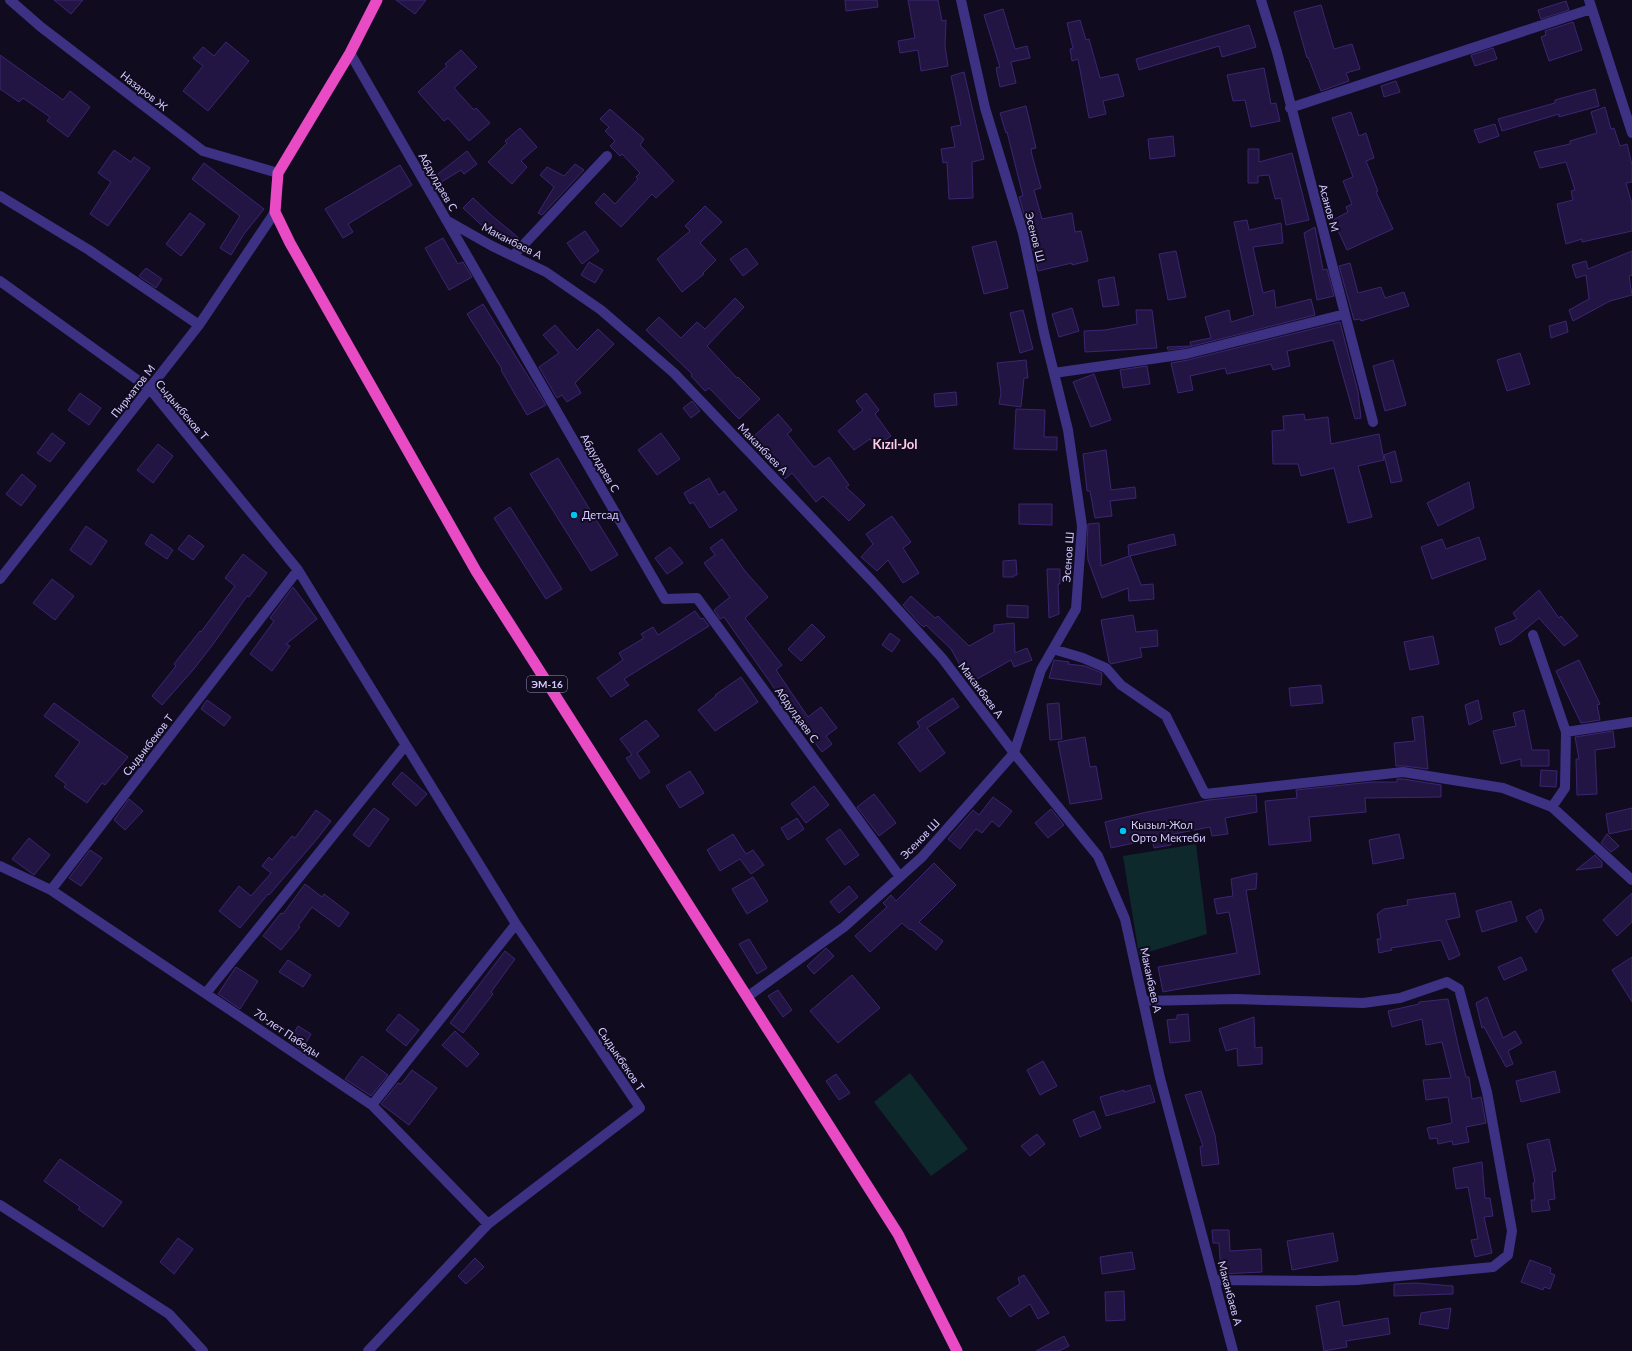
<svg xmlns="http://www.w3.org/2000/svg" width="1632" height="1351" viewBox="0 0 1632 1351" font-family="Lato,sans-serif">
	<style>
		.green { fill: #0d292b }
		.building { fill: #231543; stroke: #3c2571 }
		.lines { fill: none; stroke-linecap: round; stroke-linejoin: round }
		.minor { stroke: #3d3184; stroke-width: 10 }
		.trunk { stroke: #e84bc4; stroke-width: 11 }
		.poi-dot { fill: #00c3f5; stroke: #110b20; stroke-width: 1.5 }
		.labels { text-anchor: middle; stroke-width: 4; stroke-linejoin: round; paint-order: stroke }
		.shield { fill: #110b20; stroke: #9a91bc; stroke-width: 1 }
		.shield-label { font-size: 10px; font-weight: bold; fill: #d5caff }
		.street-label { font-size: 11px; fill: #d5caff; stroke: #110b20 }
		.poi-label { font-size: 11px; fill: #d5caff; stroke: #110b20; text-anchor: start }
		.quarter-label { font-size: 13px; font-weight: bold; fill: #ffcce7; stroke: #110b20 }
	</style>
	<rect width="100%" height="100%" fill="#110b20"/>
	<path class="green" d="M1196 844 1207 934 1139 955 1123 856Z
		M910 1073 968 1149 931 1176 874 1102Z"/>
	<path class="building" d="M54 0H83L71 14Z
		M396 0H426L415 14Z
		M845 0H877L878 7 846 11Z
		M908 0H938L942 21 946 20 945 46 948 66 921 71 918 50 900 53 898 41 915 38Z
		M1566 1 1569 10 1541 19 1538 10Z
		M1321 5 1334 49 1352 44 1360 69 1346 73 1349 81 1321 91 1308 57 1307 58 1294 12Z
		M1003 9 1015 49 1027 46 1030 58 1011 62 1016 83 1000 87 996 68 1000 67 984 15Z
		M1080 20 1086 40 1089 39 1100 78 1118 74 1124 96 1103 101 1106 114 1089 118 1078 59 1072 61 1070 49 1073 48 1067 23Z
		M1573 22 1582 50 1549 61 1541 37 1546 35 1545 31Z
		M1249 25 1256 47 1222 57 1219 46 1139 70 1136 59Z
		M226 42 249 61 208 111 183 91 203 66 193 58 203 47 214 56Z
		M1493 48 1497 59 1475 66 1471 55Z
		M461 50 477 67 454 88 474 110 476 108 490 123 469 141 448 118 444 121 418 92 447 66 445 64Z
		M0 55 63 100 70 91 90 107 68 137 47 121 50 117 23 98 19 102 0 89Z
		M1264 68 1271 104 1276 103 1280 121 1251 127 1245 100 1233 101 1227 75Z
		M964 72 984 159 972 162 973 198 949 199 947 162 943 163 941 149 955 147 951 127 961 125 951 76Z
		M1396 81 1400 92 1384 97 1381 86Z
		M1595 89 1599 106 1559 117V114L1502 131 1498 119 1555 103V100Z
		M1026 106 1036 148 1031 149 1032 155 1041 188 1034 190 1042 219 1072 213 1075 232 1081 231 1088 261 1072 265V263L1038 271 1029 232 1019 197 1023 196 1007 132 1006 133 1000 113Z
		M1605 107 1611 129 1614 128 1620 146 1627 144 1632 165V182L1626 183 1632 204V231L1582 242V239L1566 244 1557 204 1573 200 1571 191 1575 190 1566 162 1540 168 1534 152 1570 144V141L1597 133 1591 112Z
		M610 109 644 139 640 145 674 181 656 198 652 194 621 227 595 203 604 193 615 204 638 179 636 177 640 173 622 154 620 156 610 146 615 141 605 131 609 127 600 119Z
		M1351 112 1359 136 1366 133 1374 158 1366 161 1378 191 1376 192 1393 229 1347 250 1333 220 1348 212 1346 207 1352 204 1343 181 1353 177 1332 118Z
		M1495 124 1499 136 1479 143 1474 130Z
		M520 128 537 147 521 161 527 167 512 184 488 162 507 143 505 141Z
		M1173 136 1175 156 1150 159 1148 139Z
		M1248 149H1259V162L1292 153 1309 220 1286 225 1281 198 1275 199 1269 175 1258 176V183H1248Z
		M114 150 131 162 134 157 150 168 108 226 90 214 111 182 98 173Z
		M467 151 477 164 464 174 461 170 438 184 434 177Z
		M204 163 264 209 244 234 231 255 220 248 240 216 192 179Z
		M575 164 584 170 542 215 538 213 554 187 540 175 547 167 564 176Z
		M400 165 412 185 348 224 353 232 343 238 325 209Z
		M473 198 491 215 520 239 514 245 491 230 489 232 463 208Z
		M705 206 722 222 700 243 716 260 703 273 704 274 682 292 657 259 690 231 685 226Z
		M190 213 205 224 181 256 166 244Z
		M1247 220 1249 230 1281 223 1283 243 1253 247 1263 293 1274 290 1276 308 1311 299 1315 315 1185 348 1168 350 1167 347 1191 346 1190 342 1211 338 1205 317 1229 310 1231 322 1254 315 1234 222Z
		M1315 227 1323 270 1327 269 1334 296 1317 300 1304 233Z
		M585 231 599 251 582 264 567 243Z
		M443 238 458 264 463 262 472 277 449 290 425 248Z
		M996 241 1008 288 984 294 972 247Z
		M746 248 758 264 743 276 730 259Z
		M1176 251 1186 297 1168 300 1159 254Z
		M1632 251V275L1629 276 1632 295 1610 301 1573 321 1569 310 1589 299 1586 275 1576 278 1572 265 1586 261 1588 269Z
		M589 262 603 270 595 283 581 275Z
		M1350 263 1358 293 1381 287 1385 298 1404 292 1409 306 1361 321 1360 319 1354 320 1339 266Z
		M146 268 162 279 156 288 139 276Z
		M1114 277 1119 305 1103 307 1098 280Z
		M735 298 744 307 707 346 737 378 738 377 760 399 739 419 709 388 705 391 691 376 692 374 646 330 659 317 681 338 697 322 705 329Z
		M483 304 546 405 527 415 501 370 502 369 467 314Z
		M1072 308 1079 331 1059 337 1052 314Z
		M1023 310 1033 349 1020 353 1010 313Z
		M1136 310H1152L1157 348 1085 352 1084 331 1105 330 1137 324Z
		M1566 321 1568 332 1551 338 1549 326Z
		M1340 322 1358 392 1361 418 1355 419 1333 340 1287 351 1290 366 1273 370 1271 364 1227 374 1225 368 1190 376 1193 390 1178 393 1171 363 1188 360Z
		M555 325 577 350 598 329 614 344 575 383 581 393 567 402 562 395 557 398 539 367 559 353 543 335Z
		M1520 353 1530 384 1507 391 1497 360Z
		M1026 360 1028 378H1024L1021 407 999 404 1001 393 997 363Z
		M1393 360 1406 405 1385 411 1373 366Z
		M1147 366 1150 384 1123 388 1120 370Z
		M1094 374 1111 420 1091 427 1073 382Z
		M956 392 957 405 935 407 934 394Z
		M80 393 101 408 89 425 68 410Z
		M866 393 879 410 875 414 891 436 876 447 870 439 854 450 838 431 863 410 856 401Z
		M692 401 700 411 691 418 683 408Z
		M1016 409 1045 410 1044 437H1057V450L1014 449Z
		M778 414 792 430 787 434 813 466 815 467 829 457 849 485 846 487 865 505 849 521 823 496 816 502 792 473 785 479 769 459 771 458 752 438Z
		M1304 414 1305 420 1328 417 1331 444 1379 434 1384 460 1358 466 1372 517 1348 523 1334 468 1301 476 1298 464H1273L1272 431 1284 430 1283 416Z
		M52 433 65 443 50 462 37 453Z
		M661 433 680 459 657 475 638 450Z
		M158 444 173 456 153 483 137 470Z
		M1106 450 1111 490 1135 487 1136 498 1110 501 1112 516 1095 518 1090 491H1087L1083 454Z
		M1395 451 1402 481 1391 483 1384 455Z
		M558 458 618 555 591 571 530 474Z
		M22 474 36 486 21 506 6 494Z
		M709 478 719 495 724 491 737 510 710 528 693 502 690 504 684 493Z
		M1469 482 1474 508 1438 526 1427 503Z
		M1019 504H1052V525L1019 524Z
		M510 507 562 589 546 599 494 518Z
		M892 516 911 542 903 548 919 573 903 583 888 560 877 571 861 557 873 544 866 534Z
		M1099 523 1101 566 1129 556 1128 545 1174 534 1176 545 1130 556 1141 585 1153 584 1154 599 1129 601 1128 588 1102 598 1088 560 1087 543 1088 524Z
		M86 526 107 541 91 565 70 550Z
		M151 534 173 550 167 559 145 544Z
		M189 535 204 546 193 560 178 549Z
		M1479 537 1486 559 1432 579 1421 547 1442 539 1446 549Z
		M722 539 745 571 768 597 745 618 782 665 776 670 808 717 821 707 837 728 826 736 832 744 822 752 794 716 724 617 720 619 714 610 730 597 704 563 715 555 710 548Z
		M670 547 683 563 667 574 655 558Z
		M243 554 267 573 249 597 247 596 214 643 193 670 162 705 152 696 176 666 174 664 200 631 201 632 235 586 225 578Z
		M1016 560 1017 575H1014V577H1003V561Z
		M1047 569H1060V584H1058L1059 614 1049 618Z
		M52 579 74 596 55 620 33 603Z
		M293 587 317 619 286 644 290 646 272 671 250 654 274 621 270 618Z
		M1539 590 1559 618 1561 616 1578 636 1564 646 1539 618 1511 641 1500 645 1495 628 1517 619 1513 613Z
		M911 596 935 618 938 616 969 646 994 632V625L1014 623 1015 653 1027 648 1032 660 1014 667 1011 660 970 683 951 649 926 625 924 627 919 623 903 605Z
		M1007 605 1028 606V618L1007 617Z
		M695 611 701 619 703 618 709 626 624 679 629 685 611 697 597 678 623 660 619 653 644 638 641 634 653 627 658 635Z
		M1133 615 1136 632 1157 630 1158 646 1140 648 1142 657 1111 664 1109 662 1101 620Z
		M812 624 825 637 801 661 788 649Z
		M890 633 900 640 892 652 882 645Z
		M1433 636 1439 664 1410 670 1404 642Z
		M1054 660 1069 662 1068 664 1085 666 1102 673 1101 685 1049 678Z
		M1579 660 1600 704 1597 705 1600 720 1581 723 1556 671Z
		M741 677 758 702 715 731 698 710 716 696 715 695Z
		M1321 685 1323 703 1291 706 1289 688Z
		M953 698 959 707 927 728 945 753 920 772 898 743 920 727 917 722Z
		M207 700 231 717 224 726 201 709Z
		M1478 700 1482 719 1469 725 1465 705Z
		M54 703 128 757 105 785 102 783 87 803 64 787 66 784 55 776 80 742 44 716Z
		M1059 703 1062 739 1050 740 1047 704Z
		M1524 710 1532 750H1549V766H1521V759L1501 764 1493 731 1516 726 1513 713Z
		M1423 716 1428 769 1404 766H1396L1394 743 1415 741 1412 718Z
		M646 720 659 736 637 753 650 772 640 779 626 758 632 755 620 739Z
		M1613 731 1615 747 1595 750 1597 794 1577 795 1576 759H1579L1575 737Z
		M1085 737 1090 767 1096 766 1102 799 1070 804 1058 742Z
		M1541 770 1557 771 1556 787 1540 786Z
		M690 771 704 793 680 808 666 786Z
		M402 772 427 794 416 806 392 784Z
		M1397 779H1403L1441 785V797L1365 798 1366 812 1309 817 1311 841 1269 845 1265 801 1297 798 1296 790 1372 782H1397Z
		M814 786 829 805 806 823 791 804Z
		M874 794 896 823 879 836 857 807Z
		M1256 795 1257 812 1225 818 1228 834 1212 836 1210 827 1169 835 1171 845 1154 848 1152 839 1111 848 1105 822 1147 812 1209 800Z
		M993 797 1012 811 999 827 992 821 982 833 976 829 960 849 948 839 973 810 979 815Z
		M129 799 143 811 125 830 114 820Z
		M374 808 389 819 369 847 353 835Z
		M1632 808V829L1609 834 1606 814Z
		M1051 809 1064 825 1048 838 1035 823Z
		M316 810 331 821 317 839 269 895 268 894 240 928 219 911 239 886 251 896 271 873 262 866 269 857 272 860 292 836 295 838Z
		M797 818 804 829 788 840 781 828Z
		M840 829 859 855 845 865 826 839Z
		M733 834 746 854 753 850 764 865 751 874 740 859 720 871 707 850Z
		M1399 834 1404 858 1373 864 1369 840Z
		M1607 834 1619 846 1611 852 1601 843Z
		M29 838 50 855 34 875 12 859Z
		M90 850 102 858 81 886 69 878Z
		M1595 855 1602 862V867L1576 870Z
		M934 863 956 885 919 922 943 941 936 950 911 929 910 930 902 923 870 952 855 936 887 907 883 903 891 895 896 901Z
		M1257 873 1256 889 1246 890 1260 974 1163 992 1158 967 1237 953 1229 912 1217 914 1214 899 1233 896 1231 879Z
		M753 877 768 901 747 914 732 889Z
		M305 884 322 897 324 894 349 913 339 927 312 907 298 926 300 927 281 950 263 936 281 913 283 914Z
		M849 886 858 897 839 913 830 902Z
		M1455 893 1460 917 1446 920 1460 955 1449 960 1441 940 1391 948 1392 950 1379 953 1377 939H1381L1377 914 1384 909 1408 905 1407 900Z
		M1632 893V922L1617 936 1603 920Z
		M1511 901 1517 921 1482 932 1476 911Z
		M1541 909 1544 919 1536 933 1526 917Z
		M749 939 767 968 757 974 739 944Z
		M826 948 834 956 814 974 807 966Z
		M505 951 515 959 491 992 493 994 463 1033 450 1023Z
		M1521 957 1527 970 1504 980 1498 967Z
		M1632 957V1002L1612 970Z
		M288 960 311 975 303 987 279 972Z
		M236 967 258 981 240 1009 218 994Z
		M852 975 880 1008 838 1043 810 1011Z
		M778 990 792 1010 783 1017 768 996Z
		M1487 997 1503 1038 1515 1031 1522 1043 1508 1051 1513 1064 1506 1067 1484 1027 1482 1028 1476 1003Z
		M1448 999 1458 1045 1466 1077H1469L1472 1099 1481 1097 1486 1123 1466 1127 1469 1142 1453 1145 1452 1141 1438 1144 1437 1138 1430 1139 1427 1128 1452 1123 1448 1097 1426 1100 1423 1080 1451 1078 1442 1042 1426 1045 1422 1019 1392 1027 1388 1011 1419 1004V1002Z
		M399 1014 419 1030 406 1046 386 1030Z
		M1188 1014 1190 1041 1170 1043 1167 1020 1177 1019V1015Z
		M1254 1017 1255 1048 1262 1047V1064L1238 1066 1237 1048 1226 1051 1219 1029Z
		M298 1026 311 1034 302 1050 289 1041Z
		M455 1031 479 1054 467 1067 442 1045Z
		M362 1056 388 1075 371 1096 345 1079Z
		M1043 1061 1057 1086 1040 1095 1027 1070Z
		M412 1070 437 1088 409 1125 381 1104 398 1083 401 1084Z
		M1555 1071 1560 1092 1521 1102 1516 1081Z
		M836 1074 850 1093 839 1100 826 1081Z
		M1150 1085 1155 1102 1106 1116 1100 1097 1124 1090V1092Z
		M1201 1091 1215 1135 1219 1164 1202 1166 1200 1147 1203 1146 1185 1095Z
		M1094 1111 1101 1128 1080 1137 1073 1120Z
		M1037 1134 1045 1144 1030 1156 1021 1146Z
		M1549 1139 1556 1171 1552 1172 1555 1199 1548 1200 1550 1210 1532 1212 1531 1200H1535L1533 1183 1535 1182 1527 1144Z
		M60 1159 122 1202 103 1227 78 1209 80 1207 44 1181Z
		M1482 1162 1485 1198H1490L1493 1216 1484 1217 1492 1253 1475 1257 1471 1240 1478 1239 1468 1187 1456 1189 1453 1168Z
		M1212 1230H1229L1230 1251 1261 1249 1262 1272 1221 1274 1219 1243H1213Z
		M1333 1233 1338 1261 1292 1270 1287 1241Z
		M178 1238 193 1249 174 1274 160 1262Z
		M1132 1252 1135 1269 1102 1274 1100 1257Z
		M475 1258 484 1267 466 1284 458 1276Z
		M1530 1260 1551 1268 1550 1273 1555 1275 1550 1289 1544 1287 1543 1290 1521 1282Z
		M1024 1275 1049 1313 1038 1319 1030 1304 1010 1317 997 1298 1020 1284 1018 1278Z
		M1416 1283 1453 1286V1294L1394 1296V1284Z
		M1124 1291 1125 1320 1106 1321 1105 1292Z
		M1339 1301 1343 1326 1388 1318 1390 1334 1346 1341 1347 1347 1324 1351 1316 1306Z
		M1451 1308 1448 1329 1419 1324 1421 1313Z
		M1064 1336 1069 1346 1059 1351H1036Z"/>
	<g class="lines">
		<path class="minor" d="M10 0 41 27 203 151 278 173
			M1261 0 1277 52 1373 422
			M1589 0 1632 133
			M350 53 665 599 697 598 900 877
			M1290 108 1591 9
			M0 196 89 250 199 325
			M446 220 492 246 546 272 601 310 674 373 872 581 942 658 1014 753 1098 856 1125 919 1160 1078 1233 1351
			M513 256 607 156
			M0 281 150 389 298 570 516 924 640 1108 488 1224 368 1351
			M1054 373 1186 354 1345 314
			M0 579 199 325 275 212
			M1533 635 1566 732 1565 788 1552 807
			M1053 649 1083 658 1106 668 1121 685 1166 716 1205 794 1403 772 1503 788 1552 807 1632 880
			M1566 732 1632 722
			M0 866 51 890 298 570
			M51 890 372 1105 488 1224
			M206 993 405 746
			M747 997 844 927 922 857 1014 753 1041 670 1076 609 1082 526 1068 430 1044 333 1023 233 985 108 961 0
			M1143 1001 1236 999 1363 1003 1400 998 1447 982 1459 989 1487 1092 1512 1231 1508 1255 1493 1267 1357 1280 1317 1281 1214 1280
			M372 1105 516 924
			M0 1205 169 1314 203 1351"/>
		<path class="trunk" d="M377 0 350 53 278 173 275 212 290 243 476 571 898 1234 957 1351"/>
	</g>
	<g class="poi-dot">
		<circle cx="574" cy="515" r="4"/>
		<circle cx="1123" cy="831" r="4"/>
	</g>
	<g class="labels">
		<rect class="shield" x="527" y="676" width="40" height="16" rx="3"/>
		<g class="shield-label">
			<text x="547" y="688">ЭМ-16</text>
		</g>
		<g class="street-label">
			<text transform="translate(144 91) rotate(38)" y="4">Назаров Ж</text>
			<text transform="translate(438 182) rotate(60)" y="4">Абдулдаев С</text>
			<text transform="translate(1329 208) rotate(75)" y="4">Асанов М</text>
			<text transform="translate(1035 237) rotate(76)" y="4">Эсенов Ш</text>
			<text transform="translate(512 241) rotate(27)" y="4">Маканбаев А</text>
			<text transform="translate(133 391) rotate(-52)" y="4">Пирматов М</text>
			<text transform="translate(182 410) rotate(50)" y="4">Сыдыкбеков Т</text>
			<text transform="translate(763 449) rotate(46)" y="4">Маканбаев А</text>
			<text transform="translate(600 463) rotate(60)" y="4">Абдулдаев С</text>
			<text transform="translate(1068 557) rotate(-86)" y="4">Эсенов Ш</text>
			<text transform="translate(981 690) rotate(53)" y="4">Маканбаев А</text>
			<text transform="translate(797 715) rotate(54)" y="4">Абдулдаев С</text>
			<text transform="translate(148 745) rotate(-52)" y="4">Сыдыкбеков Т</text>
			<text transform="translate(920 839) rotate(-46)" y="4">Эсенов Ш</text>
			<text transform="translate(1151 980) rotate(78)" y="4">Маканбаев А</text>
			<text transform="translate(287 1033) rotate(34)" y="4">70-лет Пабеды</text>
			<text transform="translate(621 1059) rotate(56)" y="4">Сыдыкбеков Т</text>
			<text transform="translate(1230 1293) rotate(75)" y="4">Маканбаев А</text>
		</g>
		<g class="poi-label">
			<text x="582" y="519">Детсад</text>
			<text x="1131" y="829">Кызыл-Жол<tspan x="1131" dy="13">Орто Мектеби</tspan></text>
		</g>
		<g class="quarter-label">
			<text x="895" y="449">Kızıl-Jol</text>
		</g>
	</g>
</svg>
